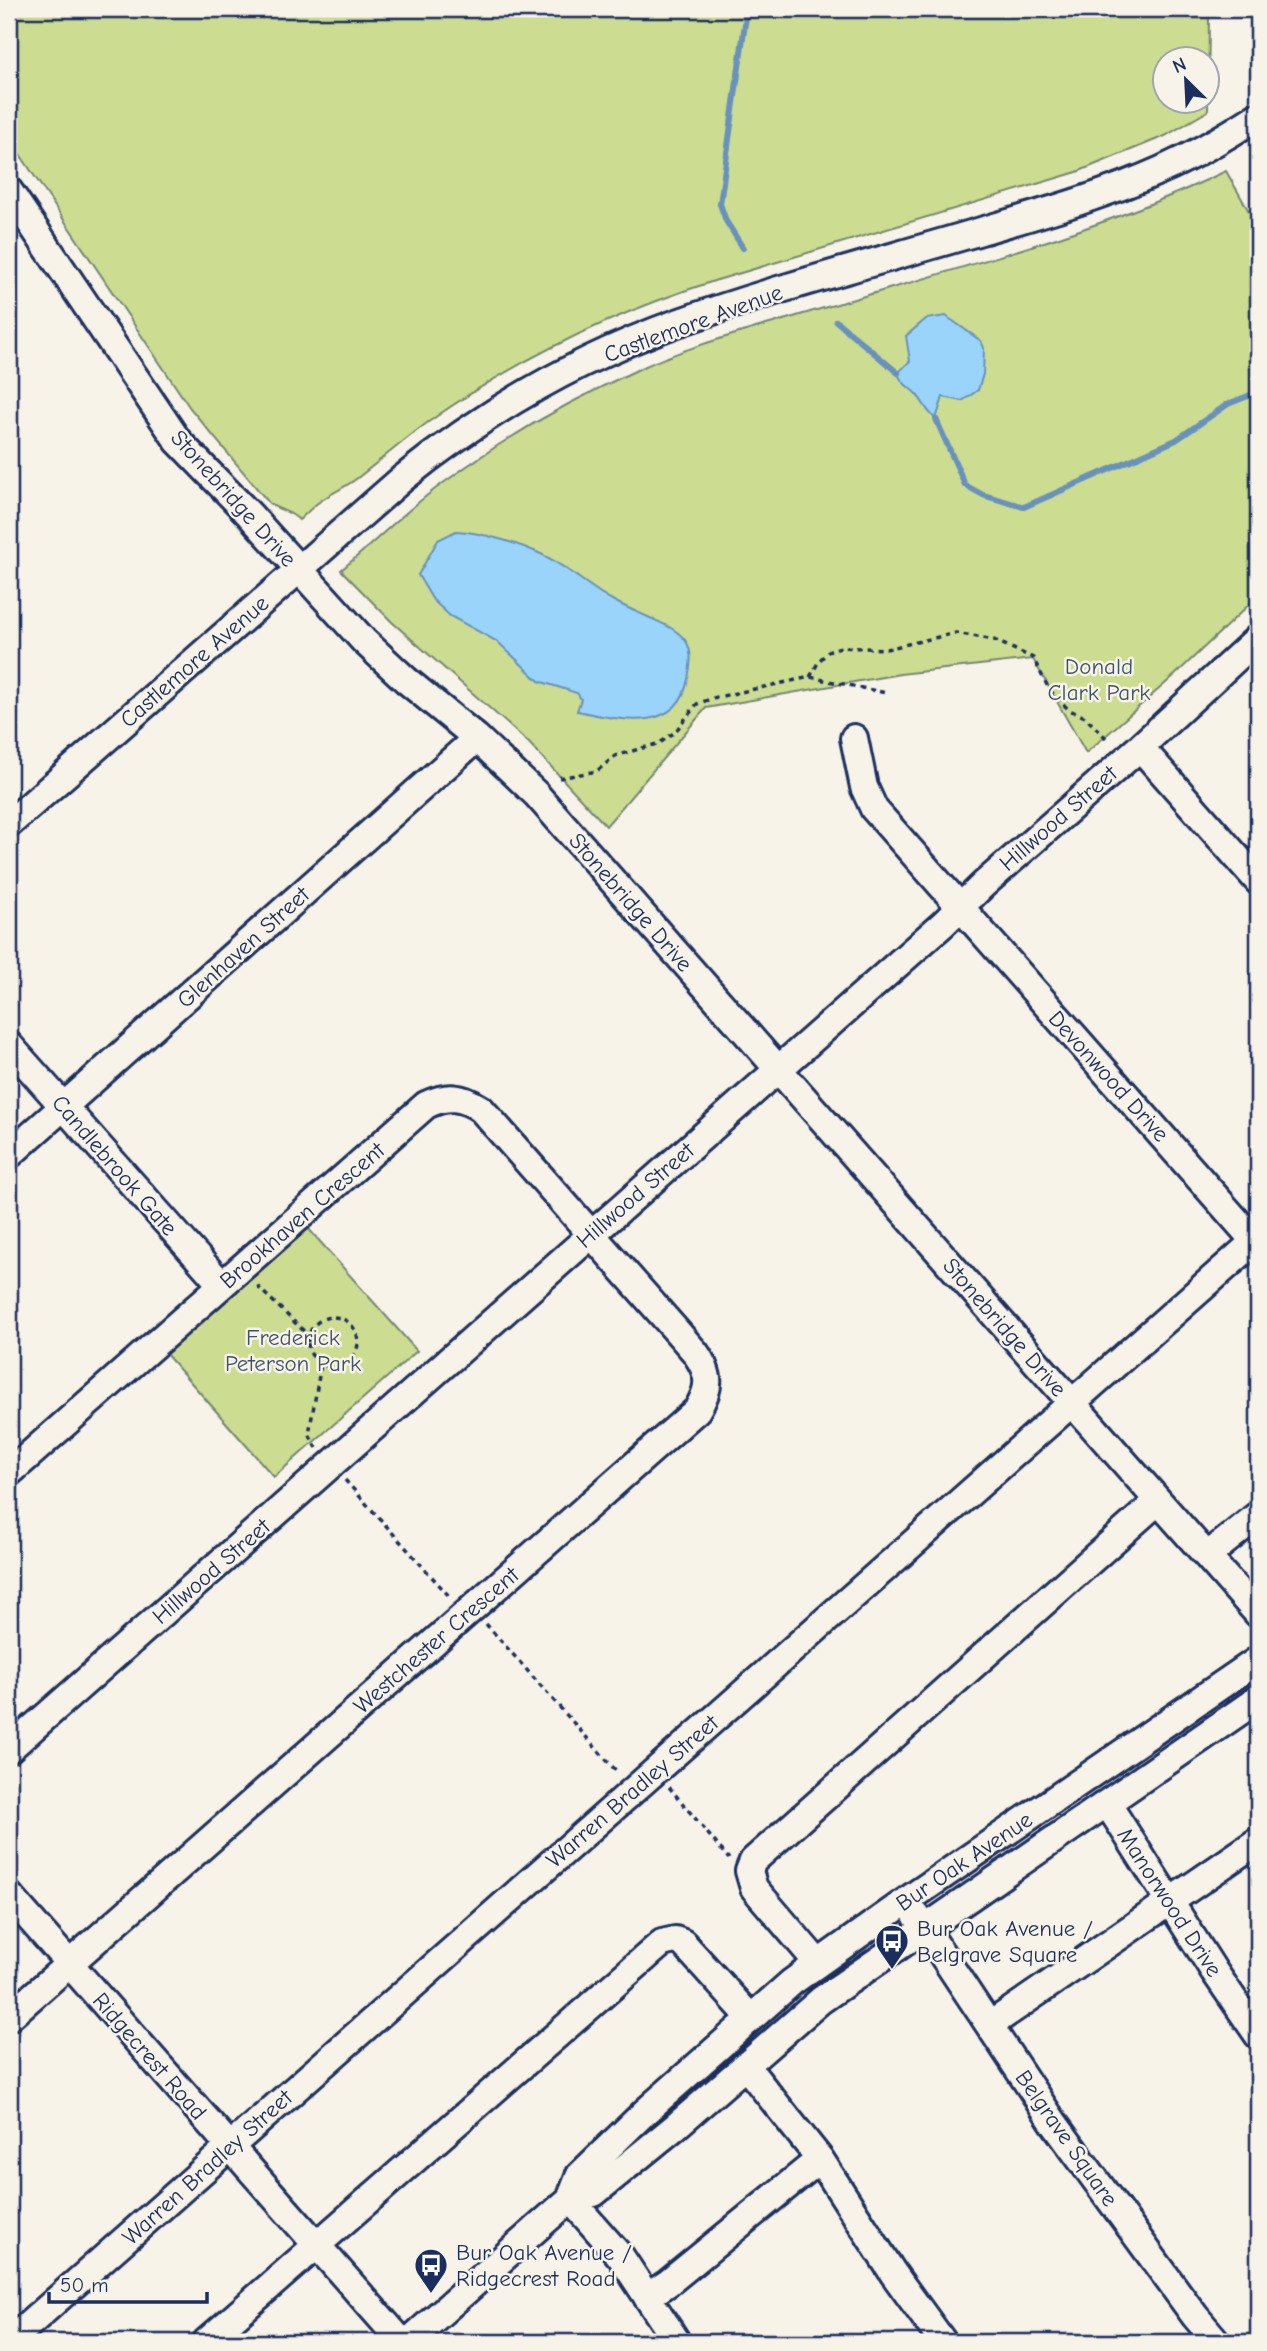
<svg xmlns="http://www.w3.org/2000/svg" width="1267" height="2351" viewBox="0 0 1267 2351" font-family="'Comic Neue',sans-serif">
	<style>
		.green { fill: #ccdc90; stroke: #748677; stroke-width: 2; fill-rule: evenodd }
		.water { fill: #9ad4fa; stroke: #6792bc; stroke-width: 2 }
		.lines { fill: none; stroke-linecap: round; stroke-linejoin: round }
		.stream { stroke: #6792bc; stroke-width: 6 }
		.minor-casing { stroke: #1b2f5e; stroke-width: 32 }
		.path { stroke: #1b2f5e; stroke-width: 3.5; stroke-dasharray: 5 5; stroke-linecap: butt }
		.minor { stroke: #f7f3e8; stroke-width: 26 }
		.labels { text-anchor: middle; stroke-width: 5; stroke-linejoin: round; paint-order: stroke }
		.street-label { font-size: 23px; fill: #1b2f5e; stroke: #f7f3e8 }
		.park-label { font-size: 23px; fill: #3e5268; stroke: #f7f3e8 }
		.poi-label { font-size: 23px; fill: #1b2f5e; stroke: #f7f3e8; text-anchor: start }
	</style>
	<rect width="100%" height="100%" fill="#f7f3e8"/>
	<filter id="ink" filterUnits="userSpaceOnUse"><feTurbulence type="fractalNoise" baseFrequency=".0143" numOctaves="2"/><feDisplacementMap in="SourceGraphic" scale="14" xChannelSelector="R" yChannelSelector="G"/><feConvolveMatrix kernelMatrix="1 2 1 2 8 2 1 2 1" color-interpolation-filters="sRGB"/></filter>
	<g filter="url(#ink)">
		<path class="green" d="M9 9H1205L1209 17 1208 111 1165 136 1077 172 714 281C611 314 515 360 427 423 404 440 382 459 360 476 347 487 332 492 319 502 312 507 306 514 299 520 289 510 279 511 269 503L190 408 9 138ZM1166 60H1208V102H1166Z
			M1226 171 1258 227V596L1175 675 1086 753 1033 659 900 674 706 708 606 826 529 743 392 622 341 570C376 541 409 507 446 481 506 437 571 400 639 369 693 344 752 330 810 312 950 270 1094 234 1226 171Z
			M307 1227 417 1351 274 1477 165 1353Z"/>
		<path class="water" d="M946 316 981 341 984 348 983 374 978 390 962 401 943 397 936 419C927 412 924 403 917 395 910 387 901 384 898 373L910 361 906 336 926 319Z
			M456 531C481 532 520 544 543 555 568 567 589 588 614 601 625 607 637 612 648 617 661 623 680 630 687 643 693 654 690 668 688 679 677 736 618 719 577 711L581 699 577 693 539 681 498 642 450 616 433 600 418 575 438 540Z"/>
		<g class="lines">
			<path class="stream" d="M743 248 726 221 720 204 747 9
				M836 321 898 373
				M936 419 965 485 983 495 1024 507 1176 440 1228 404 1258 392"/>
			<defs>
				<path id="minor" d="M9 191 178 441 249 514 364 641 406 680 477 738 536 794 1258 1614
					M854 738 864 787 874 809 1258 1245
					M1140 747 1258 881
					M9 824 402 479C485 412 577 359 677 323 776 288 880 261 981 231 1042 213 1103 196 1161 170 1195 155 1227 136 1258 116
					M9 1045 222 1285
					M9 1155 477 738
					M9 1473 426 1105C447 1095 462 1096 481 1109L695 1352C711 1375 711 1387 697 1410L9 2017
					M1207 1556 1258 1515
					M9 1749 943 924 983 885 1140 747 1258 638
					M1107 1803 1214 1971 1258 2035
					M9 1895 402 2342
					M916 1915 1054 2123 1195 2316 1217 2342
					M817 1962 754 1888 749 1871 753 1861 1158 1501
					M990 2025 1258 1841
					M745 2065 820 2159 893 2273 943 2342
					M570 2199 579 2176 645 2112 792 1982 906 1901 1258 1660
					M570 2199 621 2257 677 2342
					M647 2297 668 2283 820 2159
					M9 2342 1255 1241
					M206 2342 662 1943 675 1940 683 1943 750 2017
					M408 2342 570 2199 594 2193 675 2127 821 2000 1258 1699"/>
			</defs>
			<use href="#minor" class="minor-casing"/>
			<path class="path" d="M810 677 819 661 830 650 841 647 886 649 956 633 994 640 1033 658 1049 689 1069 710 1085 717 1106 738
				M559 778 597 771 615 756 660 743 675 732 697 704 713 698 810 677 886 693
				M257 1286 309 1336
				M308 1342a25 25 0 1 1 50 0a25 25 0 1 1-50 0Z
				M317 1448 309 1434 321 1364
				M345 1480 450 1597
				M486 1624 618 1773
				M669 1787 729 1859"/>
			<use href="#minor" class="minor"/>
		</g>
	</g>
	<defs>
		<symbol id="bus-pin" viewBox="-11 -11 22 30"><path d="M0 17L-7.5 6A9.5 9.5 0 1 1 7.5 6Z" fill="#1b2f5e" stroke="#f7f3e8"/><path d="M-5-6H5V4H4V6H2V4H-2V6H-4V4H-5ZM-3.5-4V0h7V-4ZM-3.5 1.2v1.5H-2V1.2ZM2 1.2v1.5H3.5V1.2Z" fill="#fff"/></symbol>
	</defs>
	<g fill-rule="evenodd">
		<use href="#bus-pin" x="873" y="1922" width="38" height="52"/>
		<use href="#bus-pin" x="412" y="2246" width="38" height="52"/>
	</g>
	<g class="labels">
		<g class="street-label">
			<text transform="translate(693 323) rotate(-20)" y="8">Castlemore Avenue</text>
			<text transform="translate(234 498) rotate(48)" y="8">Stonebridge Drive</text>
			<text transform="translate(194 661) rotate(-41)" y="8">Castlemore Avenue</text>
			<text transform="translate(1058 818) rotate(-41)" y="8">Hillwood Street</text>
			<text transform="translate(631 902) rotate(49)" y="8">Stonebridge Drive</text>
			<text transform="translate(243 947) rotate(-42)" y="8">Glenhaven Street</text>
			<text transform="translate(1109 1076) rotate(48)" y="8">Devonwood Drive</text>
			<text transform="translate(115 1165) rotate(49)" y="8">Candlebrook Gate</text>
			<text transform="translate(635 1195) rotate(-41)" y="8">Hillwood Street</text>
			<text transform="translate(302 1215) rotate(-41)" y="8">Brookhaven Crescent</text>
			<text transform="translate(1005 1327) rotate(49)" y="8">Stonebridge Drive</text>
			<text transform="translate(211 1571) rotate(-41)" y="8">Hillwood Street</text>
			<text transform="translate(436 1640) rotate(-41)" y="8">Westchester Crescent</text>
			<text transform="translate(632 1791) rotate(-41)" y="8">Warren Bradley Street</text>
			<text transform="translate(964 1861) rotate(-34)" y="8">Bur Oak Avenue</text>
			<text transform="translate(1170 1902) rotate(57)" y="8">Manorwood Drive</text>
			<text transform="translate(150 2056) rotate(49)" y="8">Ridgecrest Road</text>
			<text transform="translate(1067 2138) rotate(55)" y="8">Belgrave Square</text>
			<text transform="translate(207 2167) rotate(-42)" y="8">Warren Bradley Street</text>
		</g>
		<g class="park-label">
			<text x="1099" y="674">Donald<tspan x="1099" dy="26">Clark Park</tspan></text>
			<text x="293" y="1345">Frederick<tspan x="293" dy="26">Peterson Park</tspan></text>
		</g>
		<g class="poi-label">
			<text x="917" y="1936">Bur Oak Avenue /<tspan x="917" dy="26">Belgrave Square</tspan></text>
			<text x="456" y="2260">Bur Oak Avenue /<tspan x="456" dy="26">Ridgecrest Road</tspan></text>
		</g>
	</g>
	<rect width="1267" height="2351" fill="none" stroke="#f7f3e8" stroke-width="35"/>
	<rect x="18" y="18" width="1232" height="2316" fill="none" stroke="#1b2f5e" stroke-width="2.5" filter="url(#ink)"/>
	<g transform="translate(1186 80) rotate(336)"><circle r="33" fill="#f7f3e8" stroke="#9fa5b1" stroke-width="2"/>
	<path d="M0-5L12 26L0 18L-12 26Z" fill="#1b2f5e"/>
	<text y="-10" font-size="19" font-weight="bold" text-anchor="middle" fill="#1b2f5e">N</text>
	</g>
	<path d="M49 2292v10h158v-10" fill="none" stroke="#1b2f5e" stroke-width="3.5"/>
	<text x="60" y="2292" font-size="21" fill="#1b2f5e" stroke="#f7f3e8" stroke-width="5" paint-order="stroke">50 m</text>
</svg>
